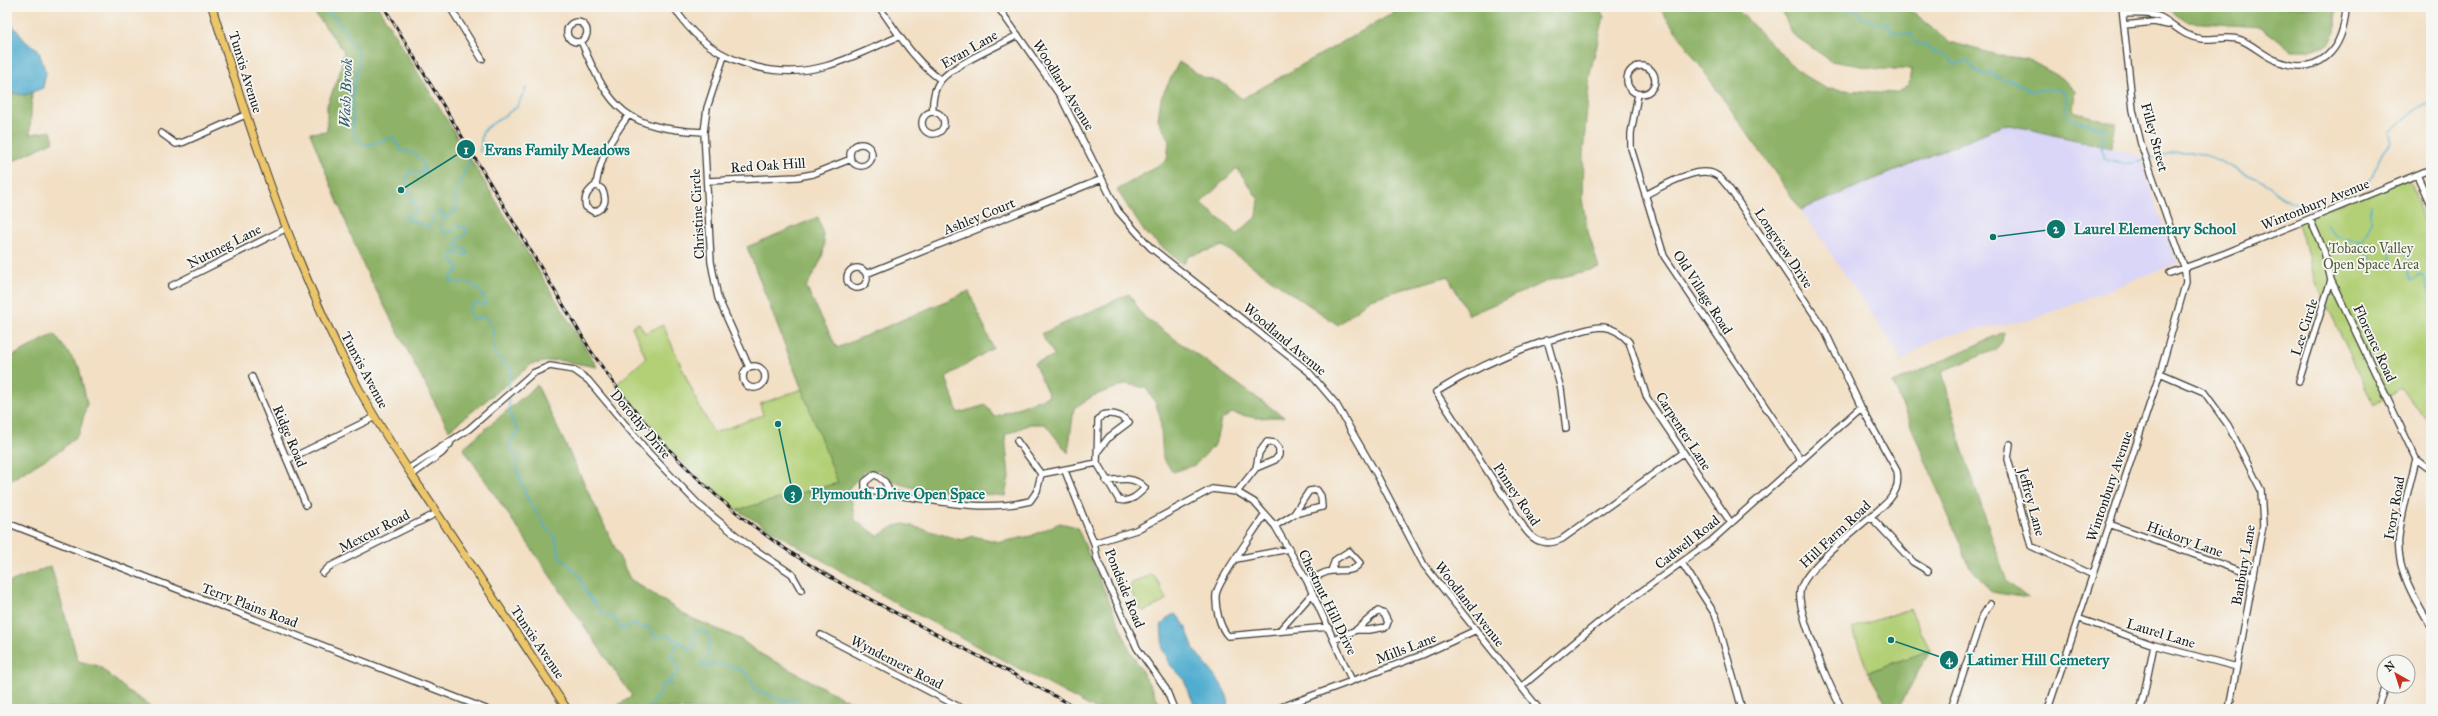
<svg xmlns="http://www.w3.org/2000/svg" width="2438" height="716" viewBox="0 0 2438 716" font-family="'IM FELL Great Primer',serif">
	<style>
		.built { fill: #dad6f7 }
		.green { fill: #b3d077; stroke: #68764a }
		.forest { fill: #8eb268; stroke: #556742; fill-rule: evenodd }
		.water { fill: #51adcf; stroke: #366476 }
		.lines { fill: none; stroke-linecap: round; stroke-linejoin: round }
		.stream { stroke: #51adcf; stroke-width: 1.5 }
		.minor-casing { stroke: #3c3935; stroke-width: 8 }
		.major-casing { stroke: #3c3935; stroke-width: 9 }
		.minor { stroke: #fff; stroke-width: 5.5 }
		.major { stroke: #ecc669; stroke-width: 7 }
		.rail-casing { stroke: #1c1c1c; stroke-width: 3 }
		.rail { stroke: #f6f6f2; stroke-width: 1.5; stroke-dasharray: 4.5; stroke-linecap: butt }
		.labels { text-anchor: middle; stroke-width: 3.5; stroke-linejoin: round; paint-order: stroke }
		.street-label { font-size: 14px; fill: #1c1c1c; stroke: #f6f6f2 }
		.park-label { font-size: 14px; fill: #515b3c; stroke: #f6f6f2 }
		.water-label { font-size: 15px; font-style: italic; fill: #345d6d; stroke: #f6f6f2 }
		.leader { fill: none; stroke: #0f766e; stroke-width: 1.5 }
		.callout-dot { fill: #0f766e; stroke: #f6f6f2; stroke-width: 1.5 }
		.mark-label { font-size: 12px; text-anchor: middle; font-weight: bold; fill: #fff }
		.callout-label { font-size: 15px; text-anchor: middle; font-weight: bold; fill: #0f766e; stroke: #f6f6f2; stroke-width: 3.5; stroke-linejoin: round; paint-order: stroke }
	</style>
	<rect width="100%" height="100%" fill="#f6f6f2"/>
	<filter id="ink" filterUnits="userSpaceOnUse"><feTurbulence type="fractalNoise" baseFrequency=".025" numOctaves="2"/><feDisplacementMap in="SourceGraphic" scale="8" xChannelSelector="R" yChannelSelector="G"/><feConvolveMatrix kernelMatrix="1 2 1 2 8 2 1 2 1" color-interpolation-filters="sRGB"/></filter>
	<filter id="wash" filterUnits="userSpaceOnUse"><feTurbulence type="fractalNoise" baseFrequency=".012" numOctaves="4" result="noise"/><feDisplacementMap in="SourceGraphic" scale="16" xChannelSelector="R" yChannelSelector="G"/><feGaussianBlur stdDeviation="0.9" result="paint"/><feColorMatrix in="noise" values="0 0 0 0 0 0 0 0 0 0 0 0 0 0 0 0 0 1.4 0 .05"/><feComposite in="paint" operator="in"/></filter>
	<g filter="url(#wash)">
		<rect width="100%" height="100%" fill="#f2dfc4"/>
		<path class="built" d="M2006 124 2139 155 2177 263 2034 319 1947 335 1923 346 1901 363 1898 353 1801 210Z"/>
		<path class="green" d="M2409 176 2431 245V424L2401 388 2374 405 2314 278 2310 259 2296 220Z
			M639 323 645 333 663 325 699 406 714 433 763 415 760 404 802 389 839 483 737 510 668 449 616 385 646 358 632 326Z
			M1151 575 1155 576 1166 599 1164 602 1144 611 1139 609 1130 588 1132 583Z
			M1910 609 1930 650 1868 672 1852 628Z"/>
		<path class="forest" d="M310 7H378L597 367 557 360 532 364 449 430 364 267 310 133 327 131V105L339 76 344 51Z
			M1404 7H1599L1604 17 1590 73 1583 154 1582 199 1587 228 1599 268 1550 280 1469 315 1448 276 1370 299 1338 325 1223 246 1189 256 1183 264 1145 233 1117 190 1167 160 1169 141 1158 119 1161 98 1179 62 1203 77 1224 84 1242 99ZM1237 168 1259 200 1257 216 1237 234 1201 203Z
			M1659 7H1735L1798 71 1827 89 1896 93 1909 84 1911 69H1879L1831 61 1791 33 1781 7H1907L1950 42 1997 55 2027 59 2062 78 2075 91 2073 111 2116 124 2111 148 2006 124 1801 210Z
			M2164 7H2336L2335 32 2328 45 2311 51H2292L2261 27 2187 22Z
			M7 92 25 95 32 92 30 134 51 131 54 141 7 164Z
			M818 217C830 252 823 257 806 287L837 348 969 291 993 348 946 377 958 413 986 405 994 417 1049 396 1034 363 1055 356 1041 334 1129 294 1144 317 1284 417 1256 418 1232 413 1221 420 1215 445 1195 465 1173 472 1163 458 1160 416 1155 402 1146 388 1126 384 1093 396 1074 408 1068 453 1045 424H1030L1005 435 1009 477 1005 496 914 488 893 482 880 470 866 471 849 488 855 520 878 536 895 526 904 524 962 540 973 536 1000 542 1031 536 1060 523 1077 527 1131 652 1163 709H1095L892 601 737 510 838 483 747 247Z
			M2004 332 2002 342 1995 350 1942 371 1962 448 2007 582 2028 598 1991 592 1969 565 1893 383Z
			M54 334 79 367 87 404 79 434 61 450 7 482V359Z
			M537 385 630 579 687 616 740 639 759 653 863 709H612L632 696 463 448Z
			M51 566 78 661 99 666 128 691 155 709H7V583Z
			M1930 650 1898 709H1892L1885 702 1868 672Z"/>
		<path class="water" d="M10 22 26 42 38 49 46 73 43 88 25 95 7 92V23Z
			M1175 614C1187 622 1188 637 1194 649 1203 664 1233 690 1228 709H1196L1183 678 1171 666 1163 650 1161 625 1170 616Z"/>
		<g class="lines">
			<path class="stream" d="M322 7 328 14 334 16 357 49 359 62 353 91V132C364 155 377 139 394 138L401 151C415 151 421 156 425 170L420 173 410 171C402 183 412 198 416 209L414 213 405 216 406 220 423 224 428 228 437 212 443 213 445 217 441 225 442 231 446 234 459 226 465 227 467 233 456 241V246L467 250V254L462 255 453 252 451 257 459 269 450 278 451 282 471 283 480 291 487 303 484 305 476 303C468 307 467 313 473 319L484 317C497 327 491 338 494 353L511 369 508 393
				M1845 7 1847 10H1857L1864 19 1872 20 1877 25 1887 23 1892 32 1911 34 1916 44 1926 45 1932 52 1945 55 1955 65 1967 59 1972 68 1983 75 1991 73 2002 80 2010 79 2030 91 2055 89 2064 92 2067 101 2065 113 2070 119 2105 129 2101 150 2105 159C2135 173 2160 149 2191 152 2209 154 2223 163 2239 171 2248 176 2260 179 2269 185 2275 189 2279 196 2285 199 2292 204 2303 206 2311 208
				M480 152 482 134 486 128 517 107 526 88
				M2368 185 2385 149 2392 142 2389 132 2418 108 2431 102
				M445 216 453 214 458 206 455 199 459 184 470 160
				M2325 223 2336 236 2361 243 2373 262 2392 268 2391 250 2394 248 2402 251 2409 258 2408 271 2411 280H2414L2420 274 2425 277 2431 297
				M2361 243 2371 221V205
				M508 397 511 418 518 429 512 439 509 449 517 455V469L526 496 548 531 554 535 560 557 579 575 585 591 602 613 614 617 622 630 633 624 641 628 648 627 657 639 664 634 682 643 689 650 693 649 695 646 692 638 696 631 700 630 705 631 710 640 707 658 701 664 704 668 713 664H722L744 671 751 679 756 693 761 691 783 701 795 699 800 704 799 709
				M646 709 654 703 656 696 661 694V686L664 683 671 685 670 679 678 673 676 660 670 657 679 641"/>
		</g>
	</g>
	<g filter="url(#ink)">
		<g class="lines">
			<defs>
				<path id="minor" d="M450 7 482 59
					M674 7C705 59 769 82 826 66 851 59 876 46 900 36
					M879 7C898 33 914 61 941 80
					M998 7 1061 97 1118 211 1150 247 1308 371 1336 404 1377 475 1424 565 1539 709
					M2123 14C2135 14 2151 12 2162 18 2176 26 2184 37 2202 39 2215 40 2228 35 2241 40 2253 45 2263 55 2275 60 2320 79 2344 49 2346 7
					M567 32a10 10 0 1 1 20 0a10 10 0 1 1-20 0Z
					M2124 25 2154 22 2168 25
					M581 41C611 112 626 128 704 132
					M724 56 707 108 704 132 711 262 718 298 749 367
					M1627 80a14 14 0 1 1 28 0a14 14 0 1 1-28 0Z
					M1638 94 1631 133V148L1664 256 1801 460
					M933 112C932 102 934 88 941 80 953 65 1000 45 1018 35
					M922 123a11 11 0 1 1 22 0a11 11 0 1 1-22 0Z
					M161 133 176 144 184 142 245 115
					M850 155a11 11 0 1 1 22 0a11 11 0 1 1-22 0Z
					M2417 175 2431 206
					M708 181 797 177 813 174 851 159
					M596 185 602 189C607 199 606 208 594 212L586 207C583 197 588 191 596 185 601 155 610 141 628 116
					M1645 195C1662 187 1698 164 1716 175 1721 177 1725 184 1729 188L1824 329 1861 407 1897 471C1898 477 1898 483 1896 489 1892 499 1884 505 1876 512 1858 528 1802 570 1800 592 1797 613 1831 689 1842 709
					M2310 219 2324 251 2331 280 2416 459 2431 470
					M847 278a10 10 0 1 1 20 0a10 10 0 1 1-20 0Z
					M2170 273 2226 253 2431 169
					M866 274 1102 179
					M171 286 287 228
					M1547 340 1561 389 1566 429
					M743 377a11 11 0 1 1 22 0a11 11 0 1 1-22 0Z
					M2160 373 2204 392 2228 425 2261 490 2263 525 2229 709
					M252 377 306 505
					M2299 381 2331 280
					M2010 444 2008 459 2031 546 2093 575
					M1683 453 1562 539C1547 546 1535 543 1525 529L1436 392C1478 366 1520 347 1567 335 1579 332 1591 327 1603 327 1614 328 1622 334 1629 342L1647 398 1731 523
					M2416 459C2410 484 2402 511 2399 536 2395 568 2416 602 2431 627
					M287 460 375 417
					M1097 463 1098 420 1102 415C1113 412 1121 415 1129 422L1109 437 1098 451
					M408 469 469 429 533 373 550 366 574 370 588 380 649 453 699 505 748 545 792 574 801 590
					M1065 471 1094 543 1097 559 1137 648 1166 689 1174 709
					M1041 474 1097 463 1119 500C1130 503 1138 495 1145 488 1135 476 1119 479 1106 481
					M412 475 442 453 450 444
					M1237 492 1256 468 1275 460 1279 455V448L1275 443 1267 442 1259 453 1256 468
					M890 493 885 482 875 474 865 482V488L869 491C922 497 977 514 1030 501L1037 491 1041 474 1017 441
					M1264 516C1255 530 1217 582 1216 595 1215 608 1220 628 1228 636L1329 627
					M1871 517 1913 562 1928 571
					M7 523 486 709
					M2109 524 2254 576
					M1275 526 1294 514 1322 507 1321 496 1317 490 1309 491 1294 514
					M1094 543 1136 530 1212 489 1237 492 1254 502 1275 526 1307 581 1352 681
					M1236 559 1289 549
					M1682 563 1716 616 1742 709
					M323 573 329 567 437 513
					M1307 581C1315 578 1323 572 1331 571 1343 569 1352 574 1360 563L1349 551 1335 560 1331 571
					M2080 619 2154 645 2237 667
					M1280 630 1313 593
					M821 635 963 709
					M1334 640 1356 630 1378 611 1384 614 1388 622 1386 627 1369 630H1356
					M1521 687 1599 622 1711 541 1861 407
					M1276 709 1422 655 1474 631
					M1951 709 1982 617 1990 604
					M2048 709 2160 373 2186 282 2185 269 2141 144 2133 110 2122 7
					M2141 709 2154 645
					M2377 709 2385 686"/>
				<path id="major" d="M212 7C252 137 295 269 359 389 380 429 406 466 431 504 476 572 522 641 567 709"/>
			</defs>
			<use href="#minor" class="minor-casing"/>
			<use href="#major" class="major-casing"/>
			<use href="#minor" class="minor"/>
			<use href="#major" class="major"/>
			<defs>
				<path id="rail" d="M384 7 591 351C641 425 701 490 774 541 819 573 867 598 915 623 970 652 1025 680 1079 709"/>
			</defs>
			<use href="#rail" class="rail-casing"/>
			<use href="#rail" class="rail"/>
		</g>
	</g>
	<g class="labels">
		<g class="street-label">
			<text transform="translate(969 49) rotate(-30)" y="5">Evan Lane</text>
			<text transform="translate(246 72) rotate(73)" y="5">Tunxis Avenue</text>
			<text transform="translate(1064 85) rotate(58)" y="5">Woodland Avenue</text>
			<text transform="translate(2155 137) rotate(75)" y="5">Filley Street</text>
			<text transform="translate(768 165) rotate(-4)" y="5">Red Oak Hill</text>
			<text transform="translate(2315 204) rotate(-22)" y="5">Wintonbury Avenue</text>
			<text transform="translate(697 214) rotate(-93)" y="5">Christine Circle</text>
			<text transform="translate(979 216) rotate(-22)" y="5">Ashley Court</text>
			<text transform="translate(224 246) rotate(-27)" y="5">Nutmeg Lane</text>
			<text transform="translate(1784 248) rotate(56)" y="5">Longview Drive</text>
			<text transform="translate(1703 292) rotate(57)" y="5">Old Village Road</text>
			<text transform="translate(2304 327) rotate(-72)" y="5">Lee Circle</text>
			<text transform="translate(1285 339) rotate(40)" y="5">Woodland Avenue</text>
			<text transform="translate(2375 343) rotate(65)" y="5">Florence Road</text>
			<text transform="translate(365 370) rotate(62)" y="5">Tunxis Avenue</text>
			<text transform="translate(641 424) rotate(50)" y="5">Dorothy Drive</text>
			<text transform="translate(1684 431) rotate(57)" y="5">Carpenter Lane</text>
			<text transform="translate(290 436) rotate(67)" y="5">Ridge Road</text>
			<text transform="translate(2109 486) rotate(-71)" y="5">Wintonbury Avenue</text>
			<text transform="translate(1517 494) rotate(56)" y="5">Pinney Road</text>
			<text transform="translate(2032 502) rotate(75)" y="5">Jeffrey Lane</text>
			<text transform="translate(2394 508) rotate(-80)" y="5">Ivory Road</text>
			<text transform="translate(374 531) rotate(-27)" y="5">Mexcur Road</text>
			<text transform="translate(1835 534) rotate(-43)" y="5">Hill Farm Road</text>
			<text transform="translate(2185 539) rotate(20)" y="5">Hickory Lane</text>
			<text transform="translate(1687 542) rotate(-38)" y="5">Cadwell Road</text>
			<text transform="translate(2243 565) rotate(-80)" y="5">Banbury Lane</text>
			<text transform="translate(1125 588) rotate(68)" y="5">Pondside Road</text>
			<text transform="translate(1328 602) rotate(64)" y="5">Chestnut Hill Drive</text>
			<text transform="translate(1470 604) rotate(52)" y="5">Woodland Avenue</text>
			<text transform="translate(250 605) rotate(21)" y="5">Terry Plains Road</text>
			<text transform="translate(2161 633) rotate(17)" y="5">Laurel Lane</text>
			<text transform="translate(538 642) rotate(56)" y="5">Tunxis Avenue</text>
			<text transform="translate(1406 648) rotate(-21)" y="5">Mills Lane</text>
			<text transform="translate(897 662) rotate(27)" y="5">Wyndemere Road</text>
		</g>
		<g class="park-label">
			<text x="2371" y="253">Tobacco Valley<tspan x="2371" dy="16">Open Space Area</tspan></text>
		</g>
		<g class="water-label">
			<text transform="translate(346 93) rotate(-88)" y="5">Wash Brook</text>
		</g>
	</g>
	<path class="leader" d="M401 190L466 149M1993 237L2056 229M778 424L793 494M1891 640L1949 660"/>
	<g class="callout-dot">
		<circle cx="401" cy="190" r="4"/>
		<circle cx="1993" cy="237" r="4"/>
		<circle cx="778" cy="424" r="4"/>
		<circle cx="1891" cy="640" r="4"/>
		<circle cx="466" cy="149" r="10"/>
		<circle cx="2056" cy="229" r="10"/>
		<circle cx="793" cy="494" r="10"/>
		<circle cx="1949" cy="660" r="10"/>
	</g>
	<g class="mark-label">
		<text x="466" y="154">1</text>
		<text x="2056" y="233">2</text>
		<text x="793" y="498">3</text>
		<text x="1949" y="664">4</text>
	</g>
	<g class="callout-label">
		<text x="557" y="155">Evans Family Meadows</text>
		<text x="2155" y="234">Laurel Elementary School</text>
		<text x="898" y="499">Plymouth Drive Open Space</text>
		<text x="2038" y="665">Latimer Hill Cemetery</text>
	</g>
	<rect width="2438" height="716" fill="none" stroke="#f6f6f2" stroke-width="24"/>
	<g transform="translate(2396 674) rotate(321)"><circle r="19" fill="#f6f6f2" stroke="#9f9f9c"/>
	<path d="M0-3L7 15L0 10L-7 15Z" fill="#c8321e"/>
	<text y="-6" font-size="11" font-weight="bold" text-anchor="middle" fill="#1c1c1c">N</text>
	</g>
</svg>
